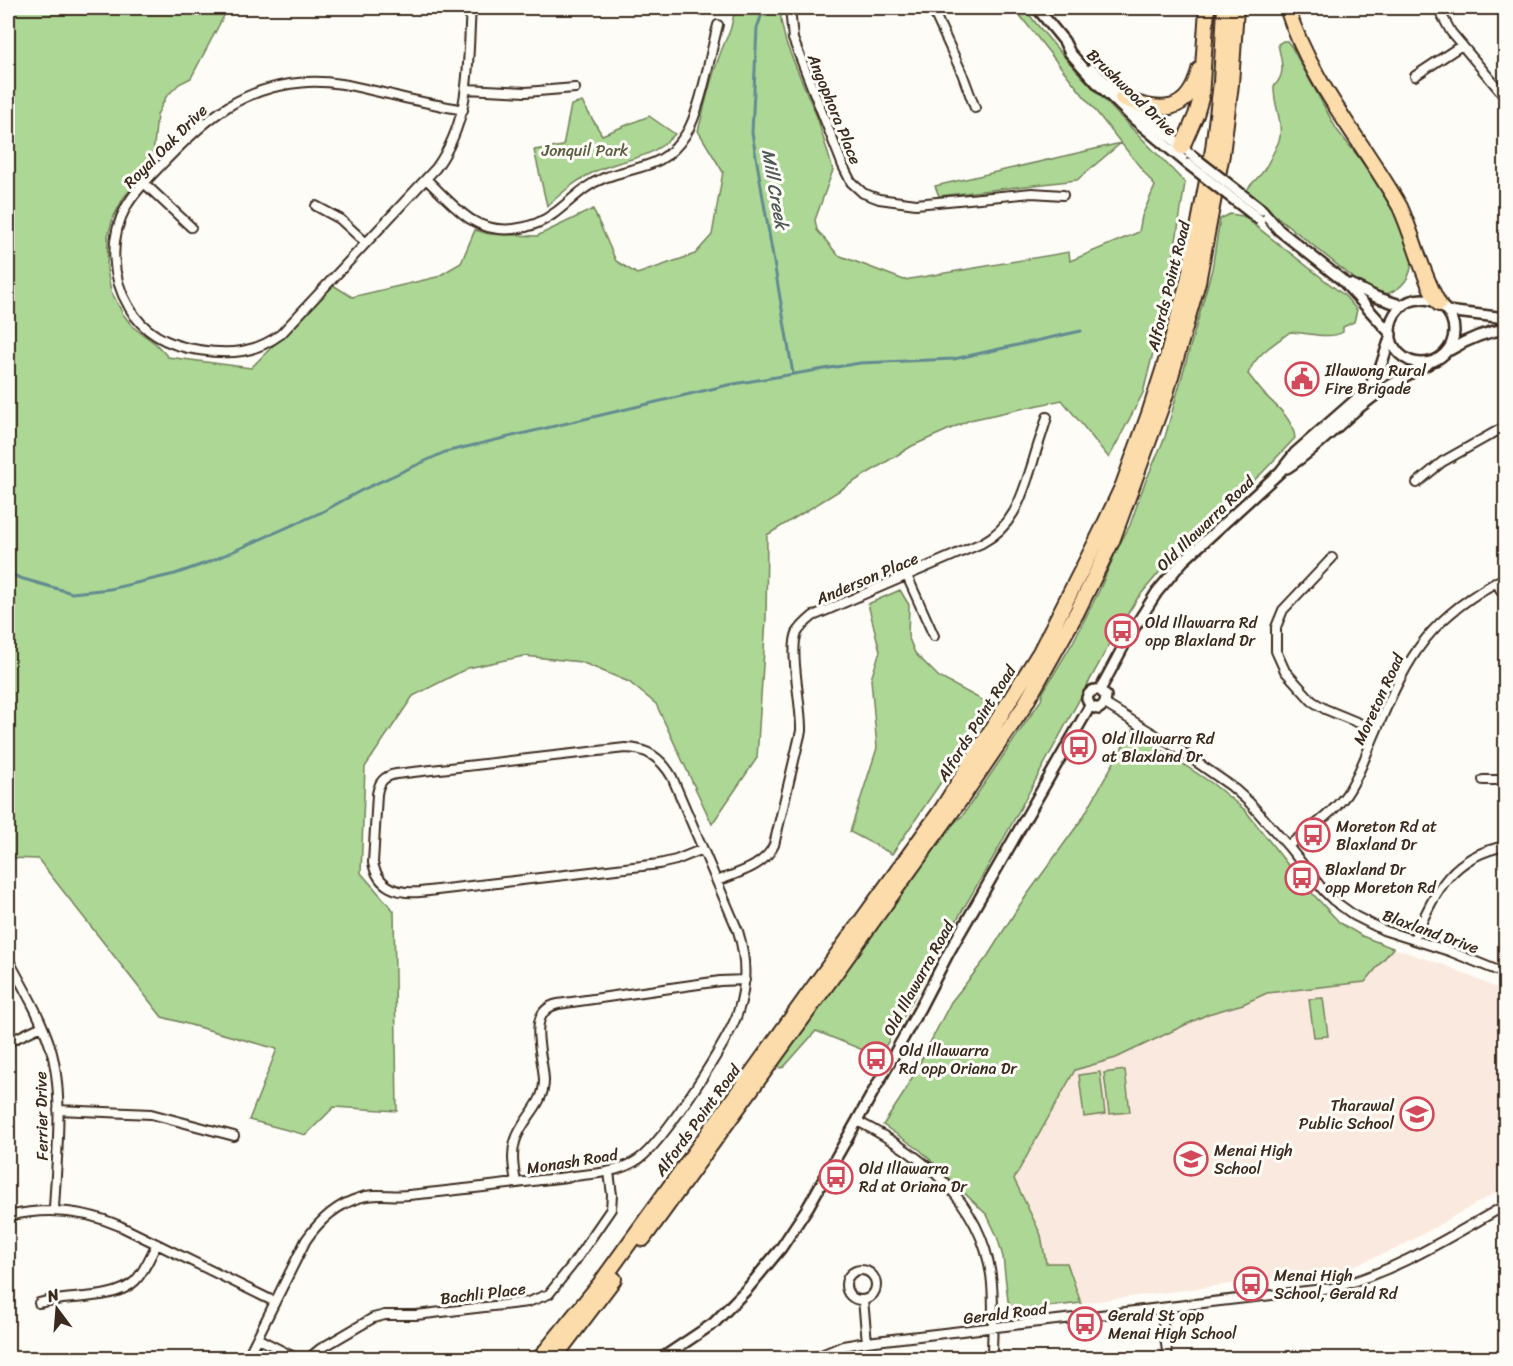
<svg xmlns="http://www.w3.org/2000/svg" width="1513" height="1366" viewBox="0 0 1513 1366" font-family="Sriracha,sans-serif">
	<style>
		.built { fill: #fae9de }
		.green { fill: #acd795; stroke: #74805a; stroke-width: 1.5 }
		.lines { fill: none; stroke-linecap: round; stroke-linejoin: round }
		.stream { stroke: #638b90; stroke-width: 3 }
		.minor-casing { stroke: #3b2a1e; stroke-width: 12 }
		.tertiary-casing { stroke: #3b2a1e; stroke-width: 14 }
		.trunk-casing { stroke: #3b2a1e; stroke-width: 18 }
		.minor { stroke: #fdfcf7; stroke-width: 8 }
		.tertiary { stroke: #fdfcf7; stroke-width: 9 }
		.trunk { stroke: #fddcac; stroke-width: 14 }
		.tertiary-bridge-casing { stroke: #3b2a1e; stroke-width: 14; stroke-linecap: butt }
		.tertiary-bridge { stroke: #fdfcf7; stroke-width: 9 }
		.labels { text-anchor: middle; stroke-width: 6; stroke-linejoin: round; paint-order: stroke }
		.street-label { font-size: 16px; fill: #3b2a1e; stroke: #fdfcf7 }
		.park-label { font-size: 16px; fill: #5d5e42; stroke: #fdfcf7 }
		.poi-label { font-size: 16px; fill: #3b2a1e; stroke: #fdfcf7; text-anchor: start }
		.water-label { font-size: 18px; font-style: italic; fill: #4f5a57; stroke: #fdfcf7 }
	</style>
	<rect width="100%" height="100%" fill="#fdfcf7"/>
	<filter id="ink" filterUnits="userSpaceOnUse"><feTurbulence type="fractalNoise" baseFrequency=".0167" numOctaves="2"/><feDisplacementMap in="SourceGraphic" scale="12" xChannelSelector="R" yChannelSelector="G"/><feConvolveMatrix kernelMatrix="1 2 1 2 8 2 1 2 1" color-interpolation-filters="sRGB"/></filter>
	<g filter="url(#ink)">
		<path class="built" d="M1393 948 1447 966 1505 992V1187L1398 1248 1342 1270 1081 1303 1067 1263H1046L1041 1235 1014 1179 1075 1070 1116 1058 1208 1014 1243 1004 1267 993 1365 982Z"/>
		<path class="green" d="M8 8H228L191 78 179 84 166 97 157 115 152 166 124 197 113 218 108 236 107 270 111 291 123 314 133 327 156 344 168 357 251 368 333 285 352 297 437 277 461 263 475 230 489 234 537 236 593 209 616 261 637 274 695 254 712 235 723 172 698 131C707 97 714 64 729 33 734 22 730 18 739 8H781V21L786 43 817 117 833 170 815 220 817 230 838 255 904 280 1069 252 1070 261 1139 232 1142 216 1155 186 1121 143 1077 180 939 196 935 186 1121 143 1014 8H1024C1072 71 1130 125 1185 183L1168 293 1143 393 1109 458 1062 400 970 420 912 446 767 535 766 619 757 758 712 824 656 704 629 682 581 662 524 656 468 668 413 696 365 767 361 873 394 911 397 1111 334 1107 306 1135 249 1120 277 1049 162 1017 38 859 8 858Z
			M1283 41H1287L1291 46 1337 130 1360 159 1399 216 1412 258C1412 278 1402 290 1383 295L1360 283 1246 192C1250 184 1255 181 1261 174 1265 170 1279 143 1280 137 1283 120 1273 104 1274 86 1287 74 1281 60 1278 44Z
			M582 102 602 135 649 116 675 134C648 163 624 156 592 173 575 181 561 194 547 206L534 150 563 146 571 105Z
			M1230 214 1243 216 1345 296 1357 310 1354 322 1343 327V332C1331 340 1305 332 1290 332 1275 343 1255 355 1248 374 1254 381 1260 390 1266 396 1279 408 1293 420 1295 438L1262 473 1177 551 1137 599 1114 636 997 851 948 935 901 1021 883 1050 875 1055 816 1031 784 1067 780 1068 778 1065 787 1050 947 830 963 815 1041 700 1043 692 1072 644 1099 591 1116 551 1130 525 1144 485 1165 437 1212 269 1220 219Z
			M900 590 909 605 908 636 915 653 939 677 993 706 892 854 850 832 877 748 871 679 880 651 868 604Z
			M1132 730 1213 784 1245 810 1299 879 1340 923 1362 936 1393 948 1365 982 1267 993 1243 1004 1208 1014 1116 1058 1075 1070 1014 1179 1041 1235 1046 1263H1067L1081 1303 1012 1311 1008 1301 1003 1257 997 1236 987 1215 920 1150 883 1125 904 1093 951 1002 987 957 1019 906 1082 819Z
			M1323 998 1328 1036 1314 1037 1309 999Z
			M1125 1070 1130 1112 1109 1114 1104 1073Z
			M1100 1072 1105 1114 1084 1117 1079 1075Z"/>
		<g class="lines">
			<path class="stream" d="M764 8 757 28 752 133 793 374
				M8 573 20 578 72 593 110 589 175 574 209 562 322 512 362 490 445 452 728 385 860 363 954 359 1081 331"/>
			<defs>
				<path id="minor" d="M790 8 793 39 843 166 851 182 863 193 879 199 916 204 1032 193 1063 195
					M932 8 962 73 975 108
					M1438 8 1451 32 1506 98
					M1415 76 1462 45
					M466 89 526 92 575 88
					M463 110C439 105 415 101 392 95 364 89 336 80 307 82 244 86 209 116 167 159 153 174 136 189 126 207 109 238 111 277 129 307 144 334 170 346 199 350 231 355 255 353 281 334L436 168C472 118 467 66 471 8
					M426 179C440 192 454 208 470 219 496 236 532 231 556 212 572 200 585 185 604 178 638 165 663 170 686 134 701 110 710 54 718 25
					M144 183 191 227
					M316 206 340 219 366 243
					M1417 483 1442 462 1506 426
					M1332 558 1283 610 1276 627V651L1285 671 1312 701 1325 709 1376 730
					M907 576 934 636
					M1496 582 1506 599
					M1105 704 1175 747 1231 786 1249 802 1288 846 1324 891 1333 900 1355 916 1383 930 1449 951 1506 974
					M1483 780H1506
					M1288 846C1308 830 1330 816 1346 795 1360 775 1367 751 1377 729 1409 653 1431 616 1506 577
					M717 881C737 873 764 867 774 845L801 731C802 707 789 651 797 633 801 626 807 621 813 616L982 543C1015 526 1022 495 1033 462 1037 447 1043 432 1047 417
					M1414 939C1435 893 1450 856 1506 846
					M8 959C23 987 40 1015 50 1046 65 1094 56 1160 54 1210
					M8 1042 42 1026
					M58 1110 151 1114 234 1136
					M857 1121C921 1154 980 1199 991 1275 995 1302 992 1331 992 1358
					M516 1183C514 1170 511 1155 515 1142 521 1119 544 1106 544 1081 544 1057 524 1011 558 1004L720 981 745 980
					M8 1216C46 1207 84 1210 120 1226L275 1302
					M846 1285a15 15 0 1 1 30 0a15 15 0 1 1-30 0Z
					M863 1300 867 1342
					M39 1303C66 1295 115 1301 135 1281 145 1271 150 1256 157 1244
					M1161 1309 1168 1358
					M257 1338 296 1358
					M247 1358 306 1240C319 1221 336 1205 359 1198 375 1192 392 1197 409 1195 470 1189 531 1181 592 1174 609 1172 624 1169 639 1159 663 1142 729 1041 738 1012 747 985 746 957 738 931L672 777C661 758 647 748 625 748L396 774C384 776 379 782 377 794L373 863C378 887 397 894 420 892L659 864 676 860 703 849
					M309 1358 320 1349 373 1318 385 1315H416L528 1302 549 1294 573 1264 611 1209 612 1195 609 1172
					M814 1358 843 1346 867 1342 1332 1288C1396 1272 1449 1237 1506 1205"/>
				<path id="tertiary" d="M1037 8 1064 41 1070 53 1099 85 1134 119 1188 164
					M1092 69 1122 98 1186 150
					M1262 210 1279 230 1342 280 1391 334
					M1350 284 1376 297 1403 306
					M1390 331a32 32 0 1 1 64 0a32 32 0 1 1-64 0Z
					M1447 311 1506 318
					M1450 350C1468 339 1484 332 1506 329
					M1287 468C1313 451 1333 430 1356 410 1378 392 1402 377 1428 364
					M1100 690 1129 636 1157 592 1183 561 1280 472 1295 453 1369 388 1381 366 1391 335
					M1090 706 1098 709 1105 704 1106 696 1100 690
					M1090 706 1087 698C1089 692 1093 689 1100 690
					M662 1358 714 1323 748 1288 781 1248 808 1207 857 1121 921 1006 949 952 1090 706"/>
				<path id="trunk" d="M1287 8C1311 83 1362 140 1400 207 1415 240 1421 273 1439 304
					M1122 98C1159 113 1188 116 1199 70
					M1182 147 1196 115 1201 98 1207 8
					M643 1239 961 799 1023 708 1077 612 1112 541 1165 397 1198 282 1222 154 1231 84 1236 8
					M540 1358 599 1285 942 809 1040 652 1100 534 1123 485 1149 414 1166 361 1188 281 1213 149 1221 82 1225 8
					M554 1358 614 1279"/>
			</defs>
			<use href="#minor" class="minor-casing"/>
			<use href="#tertiary" class="tertiary-casing"/>
			<use href="#trunk" class="trunk-casing"/>
			<use href="#minor" class="minor"/>
			<use href="#tertiary" class="tertiary"/>
			<use href="#trunk" class="trunk"/>
			<defs>
				<path id="tertiary-bridge" d="M1190 154 1262 210
					M1188 164 1260 220"/>
			</defs>
			<use href="#tertiary-bridge" class="tertiary-bridge-casing"/>
			<use href="#tertiary-bridge" class="tertiary-bridge"/>
		</g>
	</g>
	<defs>
		<symbol id="civic-ring" viewBox="-11 -11 22 22"><circle r="9.5" fill="#fdfcf7" stroke="#d1495b" stroke-width="1.5"/><path d="M-.6-6.5H3V-4.5H.6V-3L4-1V1h2V6H-6V1h2V-1L-.6-3ZM-1.2 2.5V6h2.4V2.5Z" fill="#d1495b"/></symbol>
		<symbol id="bus-ring" viewBox="-11 -11 22 22"><circle r="9.5" fill="#fdfcf7" stroke="#d1495b" stroke-width="1.5"/><path d="M-5-6H5V4H4V6H2V4H-2V6H-4V4H-5ZM-3.5-4V0h7V-4ZM-3.5 1.2v1.5H-2V1.2ZM2 1.2v1.5H3.5V1.2Z" fill="#d1495b"/></symbol>
		<symbol id="school-ring" viewBox="-11 -11 22 22"><circle r="9.5" fill="#fdfcf7" stroke="#d1495b" stroke-width="1.5"/><path d="M0-5L7-2L0 1L-7-2ZM-4 1L0 2.5L4 1V4Q0 6-4 4Z" fill="#d1495b"/></symbol>
	</defs>
	<g fill-rule="evenodd">
		<use href="#civic-ring" x="1283" y="360" width="38" height="38"/>
		<use href="#bus-ring" x="1103" y="612" width="38" height="38"/>
		<use href="#bus-ring" x="1060" y="728" width="38" height="38"/>
		<use href="#bus-ring" x="1294" y="816" width="38" height="38"/>
		<use href="#bus-ring" x="1283" y="859" width="38" height="38"/>
		<use href="#bus-ring" x="857" y="1040" width="38" height="38"/>
		<use href="#school-ring" x="1398" y="1095" width="38" height="38"/>
		<use href="#school-ring" x="1172" y="1140" width="38" height="38"/>
		<use href="#bus-ring" x="817" y="1158" width="38" height="38"/>
		<use href="#bus-ring" x="1232" y="1265" width="38" height="38"/>
		<use href="#bus-ring" x="1066" y="1305" width="38" height="38"/>
	</g>
	<g class="labels">
		<g class="street-label">
			<text transform="translate(1132 92) rotate(44)" y="6">Brushwood Drive</text>
			<text transform="translate(835 109) rotate(68)" y="6">Angophora Place</text>
			<text transform="translate(165 146) rotate(-45)" y="6">Royal Oak Drive</text>
			<text transform="translate(1168 286) rotate(-76)" y="6">Alfords Point Road</text>
			<text transform="translate(1205 523) rotate(-44)" y="6">Old Illawarra Road</text>
			<text transform="translate(867 578) rotate(-23)" y="6">Anderson Place</text>
			<text transform="translate(1378 699) rotate(-65)" y="6">Moreton Road</text>
			<text transform="translate(976 723) rotate(-58)" y="6">Alfords Point Road</text>
			<text transform="translate(1431 931) rotate(20)" y="6">Blaxland Drive</text>
			<text transform="translate(918 978) rotate(-61)" y="6">Old Illawarra Road</text>
			<text transform="translate(41 1116) rotate(-91)" y="6">Ferrier Drive</text>
			<text transform="translate(697 1120) rotate(-54)" y="6">Alfords Point Road</text>
			<text transform="translate(572 1161) rotate(-9)" y="6">Monash Road</text>
			<text transform="translate(483 1293) rotate(-7)" y="6">Bachli Place</text>
			<text transform="translate(1005 1313) rotate(-7)" y="6">Gerald Road</text>
		</g>
		<g class="park-label">
			<text x="585" y="156">Jonquil Park</text>
		</g>
		<g class="poi-label">
			<text x="1325" y="376">Illawong Rural<tspan x="1325" dy="18">Fire Brigade</tspan></text>
			<text x="1145" y="628">Old Illawarra Rd<tspan x="1145" dy="18">opp Blaxland Dr</tspan></text>
			<text x="1102" y="744">Old Illawarra Rd<tspan x="1102" dy="18">at Blaxland Dr</tspan></text>
			<text x="1336" y="832">Moreton Rd at<tspan x="1336" dy="18">Blaxland Dr</tspan></text>
			<text x="1325" y="875">Blaxland Dr<tspan x="1325" dy="18">opp Moreton Rd</tspan></text>
			<text x="899" y="1056">Old Illawarra<tspan x="899" dy="18">Rd opp Oriana Dr</tspan></text>
			<text x="1394" y="1111" text-anchor="end">Tharawal<tspan x="1394" dy="18">Public School</tspan></text>
			<text x="1214" y="1156">Menai High<tspan x="1214" dy="18">School</tspan></text>
			<text x="859" y="1174">Old Illawarra<tspan x="859" dy="18">Rd at Oriana Dr</tspan></text>
			<text x="1274" y="1281">Menai High<tspan x="1274" dy="18">School, Gerald Rd</tspan></text>
			<text x="1108" y="1321">Gerald St opp<tspan x="1108" dy="18">Menai High School</tspan></text>
		</g>
		<g class="water-label">
			<text transform="translate(775 189) rotate(80)" y="6">Mill Creek</text>
		</g>
	</g>
	<rect width="1513" height="1366" fill="none" stroke="#fdfcf7" stroke-width="30"/>
	<rect x="15" y="15" width="1483" height="1336" fill="none" stroke="#3b2a1e" stroke-width="2" filter="url(#ink)"/>
	<g transform="translate(57 1309) rotate(344)" stroke="#fdfcf7" stroke-width="4.5" paint-order="stroke">
	<path d="M0-4.5L10 22L0 15L-10 22Z" fill="#3b2a1e"/>
	<text y="-9" font-size="16" font-weight="bold" text-anchor="middle" fill="#3b2a1e">N</text>
	</g>
</svg>
